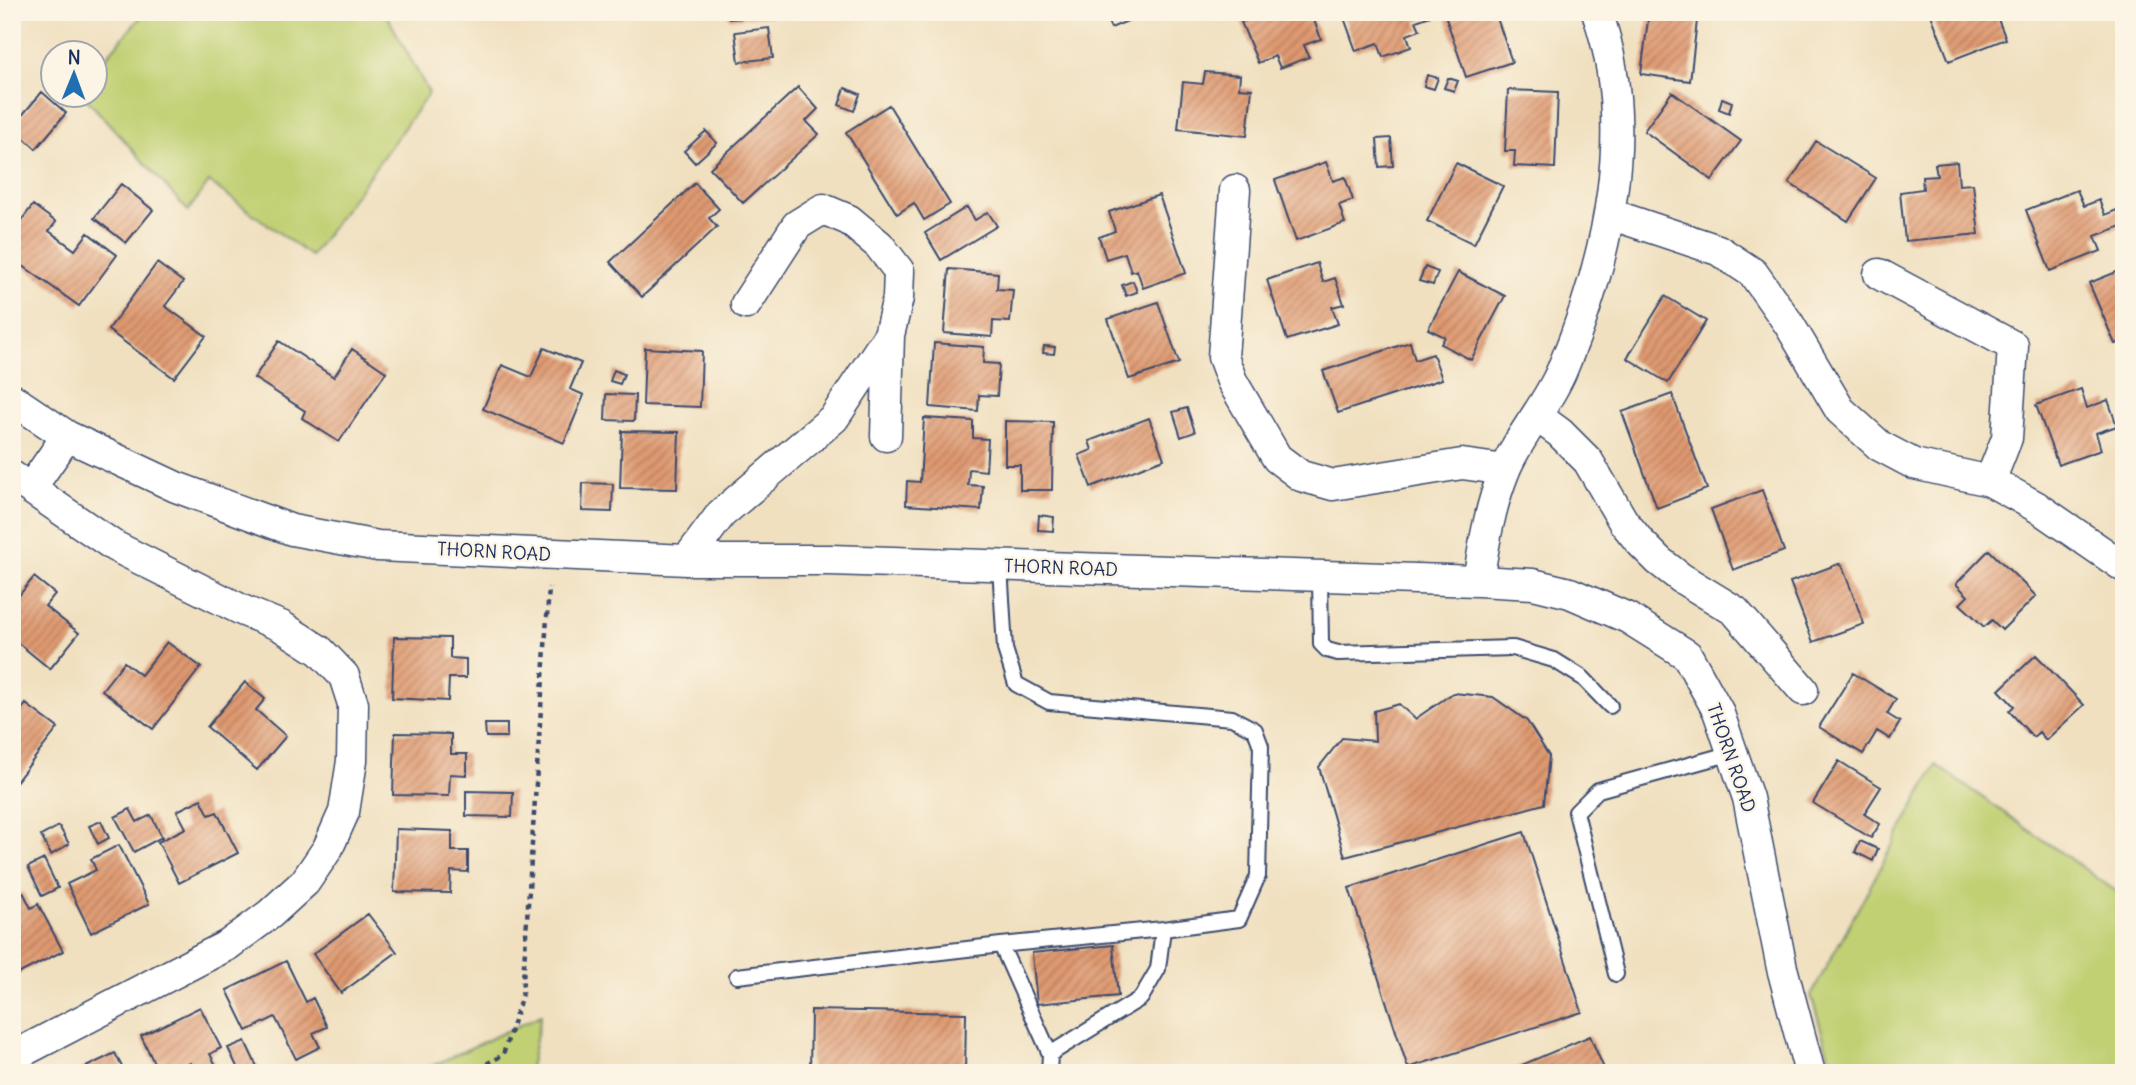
<svg xmlns="http://www.w3.org/2000/svg" width="2136" height="1085" viewBox="0 0 2136 1085" font-family="Delius,sans-serif">
	<style>
		.grass { fill: #c1d073; stroke: #6e8068; stroke-width: 2 }
		.building { fill: url(#building-hatch) }
		.lines { fill: none; stroke-linecap: round; stroke-linejoin: round }
		.service-casing { stroke: #3b4a6d; stroke-width: 18 }
		.minor-casing { stroke: #3b4a6d; stroke-width: 33 }
		.path { stroke: #3b4a6d; stroke-width: 4.5; stroke-dasharray: 5 5; stroke-linecap: butt }
		.service { stroke: #fff; stroke-width: 14 }
		.minor { stroke: #fff; stroke-width: 30 }
		.labels { text-anchor: middle; stroke-width: 5; stroke-linejoin: round; paint-order: stroke }
		.street-label { font-size: 18px; fill: #1b2f5e; stroke: #fcf5e5 }
	</style>
	<defs>
		<pattern id="building-hatch" width="6" height="6" patternUnits="userSpaceOnUse" patternTransform="scale(1.75)"><rect width="6" height="6" fill="#df9970"/><path d="M-1 1l2-2M0 6l6-6M5 7l2-2" fill="none" stroke="#b47d5f"/></pattern>
	</defs>
	<rect width="100%" height="100%" fill="#fcf5e5"/>
	<filter id="ink" filterUnits="userSpaceOnUse"><feTurbulence type="fractalNoise" baseFrequency=".0143" numOctaves="2"/><feDisplacementMap in="SourceGraphic" scale="14" xChannelSelector="R" yChannelSelector="G"/><feConvolveMatrix kernelMatrix="1 2 1 2 8 2 1 2 1" color-interpolation-filters="sRGB"/></filter>
	<filter id="wash" filterUnits="userSpaceOnUse"><feTurbulence type="fractalNoise" baseFrequency=".00686" numOctaves="4" result="noise"/><feDisplacementMap in="SourceGraphic" scale="28" xChannelSelector="R" yChannelSelector="G"/><feGaussianBlur stdDeviation="1.57" result="paint"/><feColorMatrix in="noise" values="0 0 0 0 0 0 0 0 0 0 0 0 0 0 0 0 0 1.4 0 .05"/><feComposite in="paint" operator="in"/></filter>
	<g filter="url(#wash)">
		<rect width="100%" height="100%" fill="#f0e0c0"/>
		<path class="grass" d="M145 12H385L429 93 311 256 209 182 188 211 83 95 94 94 95 70Z
			M1936 765 2120 894 2124 889V1073H1834L1811 995Z
			M541 1015 529 1073H417Z"/>
		<g id="blocks">
			<path class="building" d="M728 12H771V16L729 19Z
				M1096 12H1149L1111 28 1105 16 1099 19Z
				M1266 12H1311L1321 39 1304 45 1309 57 1280 68 1275 56 1258 63 1241 22Z
				M1342 12H1429L1430 16 1416 21 1420 30 1407 35 1411 47 1383 57 1378 43 1356 51Z
				M1462 12H1495L1512 62 1466 77 1446 18Z
				M1649 12H1698L1690 81 1641 74Z
				M1930 12H1995L2006 39 1949 61Z
				M769 28 773 58 739 62 735 32Z
				M1205 72 1240 75 1239 88 1252 89 1247 136 1178 129 1183 82 1203 84Z
				M1427 75 1438 78 1434 89 1424 86Z
				M1448 78 1458 81 1454 91 1444 88Z
				M798 87 818 109 806 121 819 134 743 203 710 168Z
				M845 88 860 94 854 111 839 105Z
				M1508 90 1558 92 1555 168 1514 166 1515 151H1505Z
				M42 92 66 113 36 149 12 127Z
				M1672 92 1741 141 1712 180 1644 131Z
				M1722 98 1732 102 1729 113 1719 109Z
				M889 105 950 204 924 220 914 203 897 214 846 132Z
				M706 131 717 143 695 163 684 151Z
				M1391 138 1393 166 1379 167 1377 139Z
				M1816 141 1876 178 1848 221 1789 183Z
				M1326 162 1333 181 1345 177 1353 200 1339 205 1345 223 1296 241 1275 180Z
				M1957 162 1959 185 1973 184 1979 234 1905 241 1900 192 1923 189 1922 177 1937 176 1935 164Z
				M1456 163 1503 186 1474 244 1427 221Z
				M695 183 719 209 709 218 717 227 642 297 610 262Z
				M121 184 153 210 126 243 94 218Z
				M2077 190 2084 206 2099 200 2105 215 2124 207V225L2095 236 2101 251 2050 271 2026 210Z
				M1159 195 1186 273 1143 288 1137 270 1131 272 1125 253 1106 259 1099 237 1115 231 1109 212Z
				M33 205 56 222 49 231 75 250 88 233 117 255 79 306 12 258V233Z
				M967 207 975 220 988 212 997 226 941 260 925 233Z
				M157 263 183 282 165 306 206 336 174 378 108 330Z
				M1317 263 1323 282 1335 278 1344 304 1332 307 1338 324 1287 340 1267 280Z
				M1425 267 1438 272 1433 285 1419 281Z
				M949 269 998 273 997 289 1013 290 1010 322 993 321 992 337 944 333Z
				M2124 269V341L2115 344 2089 283Z
				M1458 272 1505 296 1471 360 1441 344 1445 337 1428 329Z
				M1133 281 1137 292 1126 296 1122 285Z
				M1665 296 1706 321 1668 383 1627 358Z
				M1158 302 1179 363 1129 379 1108 319Z
				M279 341 334 377 352 349 386 372 339 442 302 418 305 411 254 378Z
				M1410 342 1415 360 1433 354 1442 379 1338 413 1323 371Z
				M934 343 984 347 983 363 999 364 997 396 979 395 978 411 930 407Z
				M1044 346 1055 347 1054 354 1043 353Z
				M544 348 581 363 570 389 584 395 564 443 483 409 502 365 531 377Z
				M645 348 702 351 700 407 643 405Z
				M614 370 624 374 620 384 610 381Z
				M2081 389 2087 408 2108 400 2117 426 2096 433 2101 450 2058 465 2036 405Z
				M606 394 635 395 634 421 605 420Z
				M1672 394 1707 489 1657 508 1622 412Z
				M1187 408 1195 432 1181 437 1173 412Z
				M924 418 973 421V438L988 439 986 471 969 469 968 485 983 486 981 510 906 505 907 481 920 482Z
				M1149 418 1164 459 1091 487 1079 455 1092 450 1089 441Z
				M1005 421 1053 422 1052 490H1020V465H1005Z
				M622 431 679 432 677 489 620 488Z
				M583 483 613 484 612 512 582 511Z
				M1762 490 1784 551 1733 570 1711 509Z
				M1039 515 1054 517 1053 531 1038 530Z
				M1989 550 2036 596 2002 630 1992 620 1984 627 1972 615 1960 604 1968 596 1956 584Z
				M1841 563 1864 624 1813 642 1790 582Z
				M34 577 55 594 45 606 79 633 50 669 12 638V604Z
				M394 637 450 638V658L466 659V678H449L448 701 392 698Z
				M167 642 201 667 153 729 102 690 124 662 141 675Z
				M2036 655 2084 705 2046 740 2039 732 2033 737 2009 711 2014 706 1999 690Z
				M1853 673 1896 699 1887 714 1900 722 1890 739 1877 731 1863 754 1819 727Z
				M245 682 265 699 256 710 286 736 257 770 207 727Z
				M1453 693 1493 697 1527 721 1549 756 1544 804 1345 857 1319 767 1342 738 1375 741 1374 711 1399 704 1415 719Z
				M26 704 58 728 12 787V710L18 714Z
				M485 724H507V737H486Z
				M395 733 451 734V754H467V775L450 774 449 796 393 795Z
				M1839 761 1881 787 1864 814 1880 824 1871 838 1813 803Z
				M466 791 513 792 512 817 466 816Z
				M201 799 209 815 217 812 238 853 179 883 158 842 186 828 177 811Z
				M130 809 137 822 151 815 162 837 134 852 115 817Z
				M101 821 109 838 98 844 89 826Z
				M59 826 69 844 51 855 41 836Z
				M396 829 452 831V851H468V872L451 871 450 893 394 892Z
				M1524 832 1582 1012 1408 1068 1349 888Z
				M1860 841 1878 849 1873 861 1855 852Z
				M119 845 149 904 91 933 67 884 96 870 91 859Z
				M44 859 58 888 42 896 28 867Z
				M23 892 31 908 38 904 63 951 12 977V897Z
				M368 914 397 952 341 993 313 954Z
				M1113 945 1118 996 1037 1004 1032 953Z
				M286 961 306 1002 313 998 327 1027 313 1033 320 1047 296 1059 275 1017 247 1031 227 990Z
				M200 1007 221 1048 210 1054 218 1069 211 1073H195L190 1063 171 1073H159L141 1036Z
				M811 1010 966 1013 965 1073H810Z
				M1590 1036 1606 1073H1503Z
				M245 1041 260 1073H240L228 1048Z
				M115 1053 125 1073H75L84 1068Z"/>
		</g>
	</g>
	<g filter="url(#ink)">
		<use href="#blocks" fill-opacity="0" stroke="#3b4a6d" stroke-width="2"/>
		<g class="lines">
			<defs>
				<path id="service" d="M1320 577 1321 644 1327 650 1338 653 1513 648 1554 660 1583 678 1610 706
					M1001 945 1050 1054 1049 1073
					M1616 974 1576 812 1598 790 1732 753
					M737 976 1001 945 1163 929 1239 919 1258 876 1261 746 1255 730 1232 718 1049 702 1016 684 1005 649 1000 566
					M1050 1054 1141 998 1158 969 1163 929"/>
				<path id="minor" d="M1235 190 1223 357 1232 381 1277 458 1301 476 1333 485 1462 464 1505 470
					M1610 214 1718 250 1753 273 1789 324 1840 410 1880 446 1914 464 1990 481
					M1879 274 2013 346 2007 438 1990 481 2037 507 2124 567
					M12 399 67 436 176 487 292 530 378 546 687 560H830L1478 581 1533 584 1570 593 1628 618 1687 655 1718 711 1748 798 1782 968 1810 1073
					M1537 416 1560 433 1588 461 1623 521 1640 542 1659 561 1681 578 1735 611 1803 690
					M886 436 889 335
					M12 476 114 546 244 611 281 626 320 651 344 676 353 704 352 761 344 812 328 848 305 882 270 914 228 945 12 1057
					M31 488 67 436
					M687 560 721 514 834 418 889 335 898 298 899 271 879 245 849 220 823 209 797 225 746 304
					M1478 581C1484 544 1490 507 1504 472 1518 436 1547 406 1562 370 1608 260 1638 128 1597 12"/>
			</defs>
			<use href="#service" class="service-casing"/>
			<use href="#minor" class="minor-casing"/>
			<path class="path" d="M469 1073 503 1055 522 995 549 587"/>
			<use href="#service" class="service"/>
			<use href="#minor" class="minor"/>
		</g>
	</g>
	<g class="labels">
		<g class="street-label">
			<text transform="translate(494 552) rotate(3)" y="6">THORN ROAD</text>
			<text transform="translate(1061 568) rotate(2)" y="6">THORN ROAD</text>
			<text transform="translate(1731 758) rotate(71)" y="6">THORN ROAD</text>
		</g>
	</g>
	<rect width="2136" height="1085" fill="none" stroke="#fcf5e5" stroke-width="42"/>
	<g transform="translate(74 74) rotate(1)"><circle r="33" fill="#fcf5e5" stroke="#a2a6af" stroke-width="2"/>
	<path d="M0-5L12 26L0 18L-12 26Z" fill="#1f6fb2"/>
	<text y="-10" font-size="19" font-weight="bold" text-anchor="middle" fill="#1b2f5e">N</text>
	</g>
</svg>
